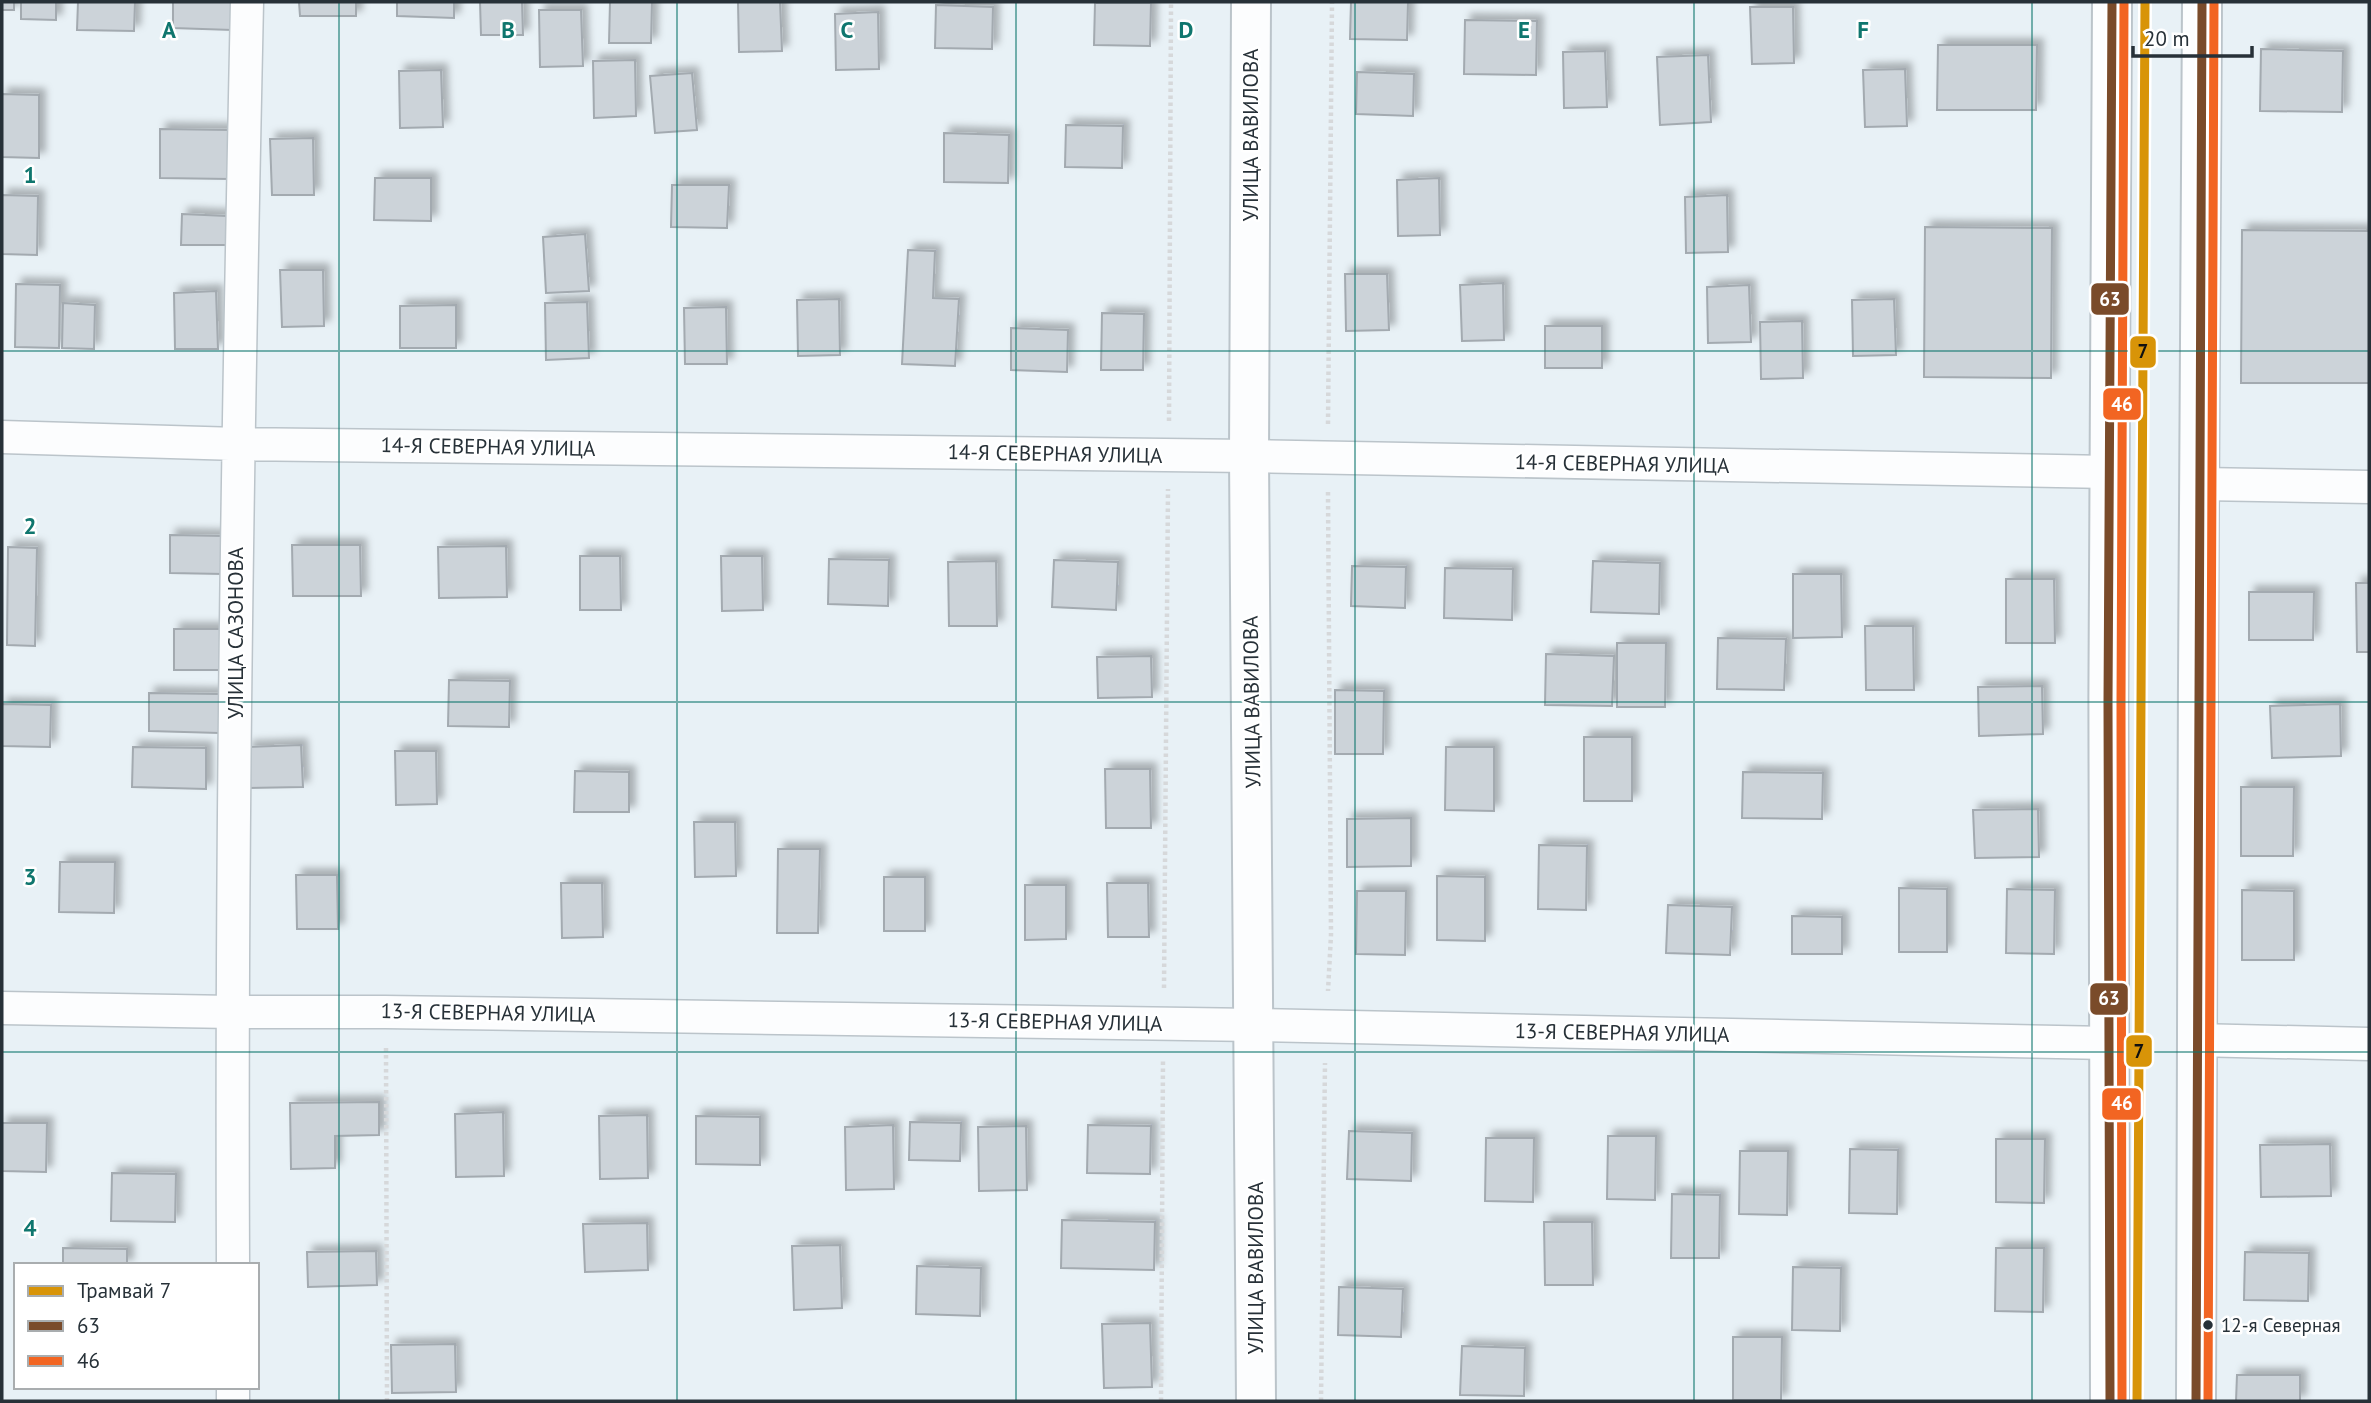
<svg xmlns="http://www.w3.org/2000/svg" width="2371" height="1403" viewBox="0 0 2371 1403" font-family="'PT Sans',sans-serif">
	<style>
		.building { fill: #ccd3d9; stroke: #a3aab0; stroke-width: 2; filter: url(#shadow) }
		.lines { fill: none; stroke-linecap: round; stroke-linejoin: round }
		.minor-casing { stroke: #bbc4ca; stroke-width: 35 }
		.tertiary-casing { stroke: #bbc4ca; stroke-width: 42 }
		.secondary-casing { stroke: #bbc4ca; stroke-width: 42 }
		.path { stroke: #d6d8da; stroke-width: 4.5; stroke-dasharray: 3.5 3.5; stroke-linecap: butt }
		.minor { stroke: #fcfdfe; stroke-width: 32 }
		.tertiary { stroke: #fcfdfe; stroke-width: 38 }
		.secondary { stroke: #fcfdfe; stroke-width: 38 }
		.bus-1-casing { stroke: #fff; stroke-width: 14 }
		.bus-2-casing { stroke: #fff; stroke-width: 14 }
		.bus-1 { stroke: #7a4b2a; stroke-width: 9 }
		.bus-2 { stroke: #f26522; stroke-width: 9 }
		.tram-1-casing { stroke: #fff; stroke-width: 14 }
		.tram-1 { stroke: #d89408; stroke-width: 9 }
		.grid { fill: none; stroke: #0f766e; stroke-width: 2; stroke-opacity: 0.55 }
		.bus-dot { fill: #273138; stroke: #fff; stroke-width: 2.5 }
		.labels { text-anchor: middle; stroke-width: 5; stroke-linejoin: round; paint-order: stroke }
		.bus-label { font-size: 19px; fill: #273138; stroke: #fff; text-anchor: start }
		.street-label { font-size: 21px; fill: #273138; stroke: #fff }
		.grid-label { font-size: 23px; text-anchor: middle; font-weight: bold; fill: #0f766e; stroke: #fff; stroke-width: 5; stroke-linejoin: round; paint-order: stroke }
		.line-badge { stroke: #fff; stroke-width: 2.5 }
		.badge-label { font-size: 19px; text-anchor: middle; font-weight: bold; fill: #fff }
		.pale-badge-label { font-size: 19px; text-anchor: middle; font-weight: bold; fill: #111 }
	</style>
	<defs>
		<filter id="shadow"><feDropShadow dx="6" dy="-6" stdDeviation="3.5" flood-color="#0004"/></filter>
	</defs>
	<rect width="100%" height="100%" fill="#e8f1f6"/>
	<path class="building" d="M2 2H14V10H2Z
		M21 2H56V20L21 19Z
		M78 2H135L134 31 77 30Z
		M173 2H232V30L173 28Z
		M299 2H356V16H300Z
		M397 2H454V18L397 16Z
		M480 2H522L523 35H481Z
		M610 2H652L651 43H609Z
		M738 2H780L782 51 739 52Z
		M1351 2H1408L1407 40 1350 39Z
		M1095 3H1151L1150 46 1094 45Z
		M936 5 993 7 992 49 935 48Z
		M1750 7H1793L1794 63 1752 64Z
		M539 10H581L583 66 540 67Z
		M878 12 879 69 836 70 835 14Z
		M1465 20 1537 21 1536 75 1464 74Z
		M1938 45H2037L2036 110H1937Z
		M2261 49 2343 51 2342 112 2260 111Z
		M1605 51 1607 107 1564 108 1563 52Z
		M1708 55 1711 122 1660 125 1657 57Z
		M635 60 636 116 594 118 593 61Z
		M1905 69 1907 126 1865 127 1863 70Z
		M441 70 443 127 400 128 399 71Z
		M1357 72 1414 74 1413 116 1356 114Z
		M692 73 697 130 655 133 650 76Z
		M2 94 39 95V158L2 157Z
		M1066 125 1123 126 1122 168 1065 167Z
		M160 129 230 130 229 179 160 178Z
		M944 133 1009 135 1008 183 944 182Z
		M313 138 314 195H272L270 139Z
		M375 178H431V221L374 220Z
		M1439 178 1440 235 1398 236 1397 180Z
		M672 185H729L727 228 671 227Z
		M2 195 38 196 37 255 2 254Z
		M1727 195 1728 252 1686 253 1685 197Z
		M182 214 227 216V245H181Z
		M1925 227 2052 228 2051 378 1924 377Z
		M2242 230 2369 231V383H2241Z
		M585 234 589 291 546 293 543 237Z
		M908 250 935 251 933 298 959 299 955 366 902 364Z
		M280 270H323L324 326 282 327Z
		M1345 274H1387L1389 330 1346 331Z
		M1503 283 1504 340 1462 341 1460 285Z
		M16 284 60 285 59 348 15 347Z
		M1749 285 1751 342 1708 343 1707 287Z
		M216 291 218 349H175L174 293Z
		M839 299 840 355 798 356 797 300Z
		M1894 299 1896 355 1853 356 1852 300Z
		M587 302 589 358 546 360 545 303Z
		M63 303 95 305 94 349 62 348Z
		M456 305V348H400V306Z
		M726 307 727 364H685L684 308Z
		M1102 313 1144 314 1143 370H1101Z
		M1802 321 1803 378 1761 379 1760 322Z
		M1545 326H1602V368H1545Z
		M1011 328 1068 330 1067 372 1011 370Z
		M170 535 224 536 223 574 170 573Z
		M292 545H360L361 596H293Z
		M506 546 507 597 439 598 438 547Z
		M8 547 37 548 35 646 7 645Z
		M580 556H620L621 610H580Z
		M721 556H762L763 610 722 611Z
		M829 559 889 560 888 606 828 604Z
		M1054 560 1118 562 1116 610 1052 607Z
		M996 561 997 626H949L948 562Z
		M1593 561 1660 563 1659 614 1591 612Z
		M1352 566 1406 567 1405 608 1351 606Z
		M1445 568 1513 569 1512 620 1444 618Z
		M1793 574H1841L1842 637 1793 638Z
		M2006 579H2054L2055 643H2006Z
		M2356 583H2369V652H2357Z
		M2249 592H2314L2313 640H2249Z
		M1865 626H1913L1914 690H1866Z
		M174 629H221V670H174Z
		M1718 638 1786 639 1784 690 1717 689Z
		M1617 643H1666L1665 707H1617Z
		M1546 654 1614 656 1612 706 1545 705Z
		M1151 656 1152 697 1098 698 1097 657Z
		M449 680 510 681 509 727 448 726Z
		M2042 686 2043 734 1979 736 1978 687Z
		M1335 690 1384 691 1383 754H1335Z
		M149 693 219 694V733L149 731Z
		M2 704 51 705 50 747 2 746Z
		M2340 704 2341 756 2272 758 2270 706Z
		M1584 737H1632V801H1584Z
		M301 745 303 787 248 788 247 747Z
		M133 747 206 748V789L132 787Z
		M1446 747H1494V811L1445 810Z
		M395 751H436L437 804 396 805Z
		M1105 769H1150L1151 828H1106Z
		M575 771 629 772V812H574Z
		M1743 772 1823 773 1822 819 1742 818Z
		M2241 787H2294L2293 856H2241Z
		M2038 809 2039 857 1975 858 1973 810Z
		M1411 818V866L1347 867V819Z
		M694 822H735L736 876 695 877Z
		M1539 845 1587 846 1586 910 1538 909Z
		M778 849H820L818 933H777Z
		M60 862H115L114 913 59 912Z
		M296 875H337L338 929H297Z
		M1437 876 1485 877V941L1437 940Z
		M884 877H925V931H884Z
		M561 883H602L603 937 562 938Z
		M1107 883H1148L1149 937H1108Z
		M1025 885H1066V939L1025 940Z
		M1899 888 1947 889V952H1899Z
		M2007 889 2055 890 2054 954 2006 953Z
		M2242 890 2294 891V960H2242Z
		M1357 891H1406L1405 955 1356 954Z
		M1668 905 1732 907 1730 955 1666 953Z
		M1792 916 1842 917V954H1792Z
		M379 1102V1135L335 1136V1168L291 1169 290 1103Z
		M503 1112 504 1176 456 1177 455 1114Z
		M647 1115 648 1178 600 1179 599 1116Z
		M696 1116 760 1117V1165L696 1164Z
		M910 1122 961 1123 960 1161 909 1160Z
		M2 1123H47L46 1172 2 1171Z
		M893 1125 894 1189 846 1190 845 1127Z
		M1088 1125 1151 1126 1150 1174 1087 1173Z
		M1026 1126 1027 1190 979 1191 978 1127Z
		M1349 1131 1412 1133 1411 1181 1347 1179Z
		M1608 1136H1656L1655 1200 1607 1199Z
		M1486 1138H1534L1533 1202 1485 1201Z
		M1996 1139H2045L2044 1203 1996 1202Z
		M2330 1144 2331 1196 2261 1197 2260 1145Z
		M1850 1149 1898 1150 1897 1214 1849 1213Z
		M1740 1151H1788L1787 1215 1739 1214Z
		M112 1173 176 1174 175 1222 111 1221Z
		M1672 1194 1720 1195 1719 1258H1671Z
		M1062 1220 1155 1222 1154 1270 1061 1268Z
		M1544 1222H1592L1593 1285H1545Z
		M647 1223 648 1270 585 1272 583 1224Z
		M840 1245 842 1308 794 1310 792 1246Z
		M63 1248 127 1249V1265H63Z
		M1996 1248H2044L2043 1312 1995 1311Z
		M376 1251 377 1285 308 1287 307 1252Z
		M2245 1252 2309 1253 2308 1301 2244 1300Z
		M917 1266 981 1268 980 1316 916 1314Z
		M1793 1267 1841 1268 1840 1331 1792 1330Z
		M1339 1287 1403 1289 1401 1337 1338 1335Z
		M1150 1323 1152 1387 1104 1388 1102 1324Z
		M1733 1337H1782L1781 1400H1733Z
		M455 1344 456 1392 392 1393 391 1345Z
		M1462 1346 1525 1348 1524 1396 1460 1395Z
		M2237 1375H2300V1401H2236Z"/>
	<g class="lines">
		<defs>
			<path id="minor" d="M2 437 238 444 1249 456 2108 472
				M2201 484 2369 487
				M2 1008 232 1012H385L1255 1025 2108 1043
				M2195 1040 2369 1044
				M233 1265C231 844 238 423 247 2
				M233 1387V1401"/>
			<path id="tertiary" d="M1251 2 1249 456 1256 1401"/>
			<path id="secondary" d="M2110 1401C2107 935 2108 468 2112 2
				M2196 1401C2194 935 2201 468 2202 2"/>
		</defs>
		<use href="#minor" class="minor-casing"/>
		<use href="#tertiary" class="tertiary-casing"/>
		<use href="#secondary" class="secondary-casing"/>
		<path class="path" d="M1169 421 1171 2
			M1328 424 1332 2
			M1328 492 1331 935 1328 991
			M1164 988 1168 489
			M386 1048 387 1401
			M1161 1401 1163 1060
			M1321 1401 1325 1063"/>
		<use href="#minor" class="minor"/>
		<use href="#tertiary" class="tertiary"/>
		<use href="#secondary" class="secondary"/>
		<defs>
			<path id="bus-1" d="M2110 1401 2108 702 2112 2
				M2196 1401 2202 2"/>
			<path id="bus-2" d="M2122 1401 2121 702 2124 2
				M2208 1401 2214 2"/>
		</defs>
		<use href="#bus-1" class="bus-1-casing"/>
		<use href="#bus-2" class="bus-2-casing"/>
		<use href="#bus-1" class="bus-1"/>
		<use href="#bus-2" class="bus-2"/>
		<defs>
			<path id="tram-1" d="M2137 1401 2145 2"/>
		</defs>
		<use href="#tram-1" class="tram-1-casing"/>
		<use href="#tram-1" class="tram-1"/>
	</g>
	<path class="grid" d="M339 2V1401M677 2V1401M1016 2V1401M1355 2V1401M1694 2V1401M2032 2V1401M2 351H2369M2 702H2369M2 1052H2369"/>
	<circle class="bus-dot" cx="2208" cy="1325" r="6"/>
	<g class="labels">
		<g class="bus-label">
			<text x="2221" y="1332">12-я Северная</text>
		</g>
		<g class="street-label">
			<text transform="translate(1251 135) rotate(-90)" y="7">УЛИЦА ВАВИЛОВА</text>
			<text transform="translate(488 447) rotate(1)" y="7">14-Я СЕВЕРНАЯ УЛИЦА</text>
			<text transform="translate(1055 454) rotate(1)" y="7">14-Я СЕВЕРНАЯ УЛИЦА</text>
			<text transform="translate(1622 464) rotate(1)" y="7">14-Я СЕВЕРНАЯ УЛИЦА</text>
			<text transform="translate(236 633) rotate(-90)" y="7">УЛИЦА САЗОНОВА</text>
			<text transform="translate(1252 702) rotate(-91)" y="7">УЛИЦА ВАВИЛОВА</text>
			<text transform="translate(488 1013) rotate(1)" y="7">13-Я СЕВЕРНАЯ УЛИЦА</text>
			<text transform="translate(1055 1022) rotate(1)" y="7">13-Я СЕВЕРНАЯ УЛИЦА</text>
			<text transform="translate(1622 1033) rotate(1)" y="7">13-Я СЕВЕРНАЯ УЛИЦА</text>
			<text transform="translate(1256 1268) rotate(-90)" y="7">УЛИЦА ВАВИЛОВА</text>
		</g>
	</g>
	<g class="grid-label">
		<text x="169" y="38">A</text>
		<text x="508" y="38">B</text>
		<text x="847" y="38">C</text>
		<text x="1186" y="38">D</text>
		<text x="1524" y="38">E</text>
		<text x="1863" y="38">F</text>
		<text x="30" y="183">1</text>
		<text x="30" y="534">2</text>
		<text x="30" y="885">3</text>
		<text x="30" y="1236">4</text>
	</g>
	<g class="line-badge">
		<rect x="2090" y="282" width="40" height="34" rx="7" fill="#7a4b2a"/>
		<rect x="2129" y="335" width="28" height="34" rx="7" fill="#d89408"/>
		<rect x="2102" y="387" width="40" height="34" rx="7" fill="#f26522"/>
		<rect x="2089" y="982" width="40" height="34" rx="7" fill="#7a4b2a"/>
		<rect x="2125" y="1034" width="28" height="34" rx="7" fill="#d89408"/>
		<rect x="2101" y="1087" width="41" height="34" rx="7" fill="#f26522"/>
	</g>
	<g class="badge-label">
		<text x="2110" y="306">63</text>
		<text x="2122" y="411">46</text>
		<text x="2109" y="1005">63</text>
		<text x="2122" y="1110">46</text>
	</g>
	<g class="pale-badge-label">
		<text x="2143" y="358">7</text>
		<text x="2139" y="1058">7</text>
	</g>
	<rect width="2371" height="1403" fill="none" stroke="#273138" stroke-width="7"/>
	<rect x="14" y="1263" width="245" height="126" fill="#ffffff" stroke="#a9adaf" stroke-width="2"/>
	<rect x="28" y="1286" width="35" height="10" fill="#d89408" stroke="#a9adaf" stroke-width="2"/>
	<text x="77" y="1298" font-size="21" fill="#273138">Трамвай 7</text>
	<rect x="28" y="1321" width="35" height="10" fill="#7a4b2a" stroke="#a9adaf" stroke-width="2"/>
	<text x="77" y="1333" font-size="21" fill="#273138">63</text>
	<rect x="28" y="1356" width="35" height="10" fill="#f26522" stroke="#a9adaf" stroke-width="2"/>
	<text x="77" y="1368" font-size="21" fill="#273138">46</text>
	<path d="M2133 46v10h119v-10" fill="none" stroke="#273138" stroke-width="3.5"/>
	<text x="2144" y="46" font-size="21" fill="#273138" stroke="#ffffff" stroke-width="5" paint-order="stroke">20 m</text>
</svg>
